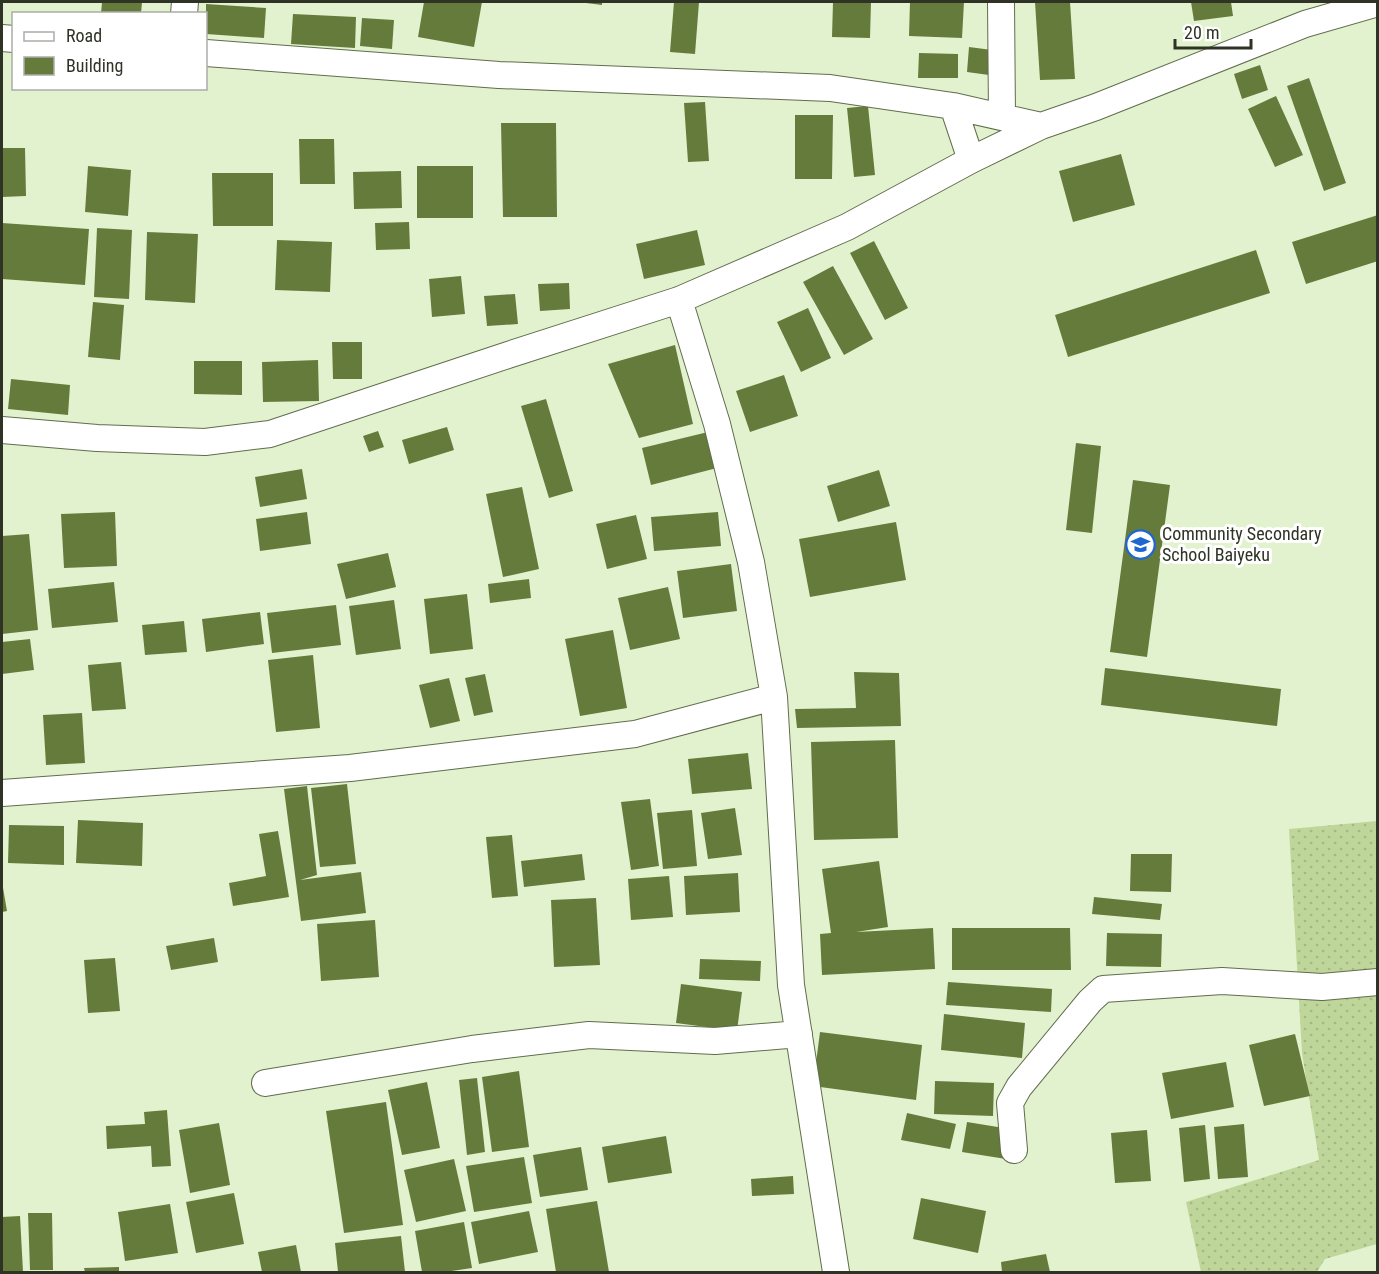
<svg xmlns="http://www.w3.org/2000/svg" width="1379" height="1274" viewBox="0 0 1379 1274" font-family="'Roboto Condensed',sans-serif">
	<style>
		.grass { fill: url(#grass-dots) }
		.building { fill: #657b3c }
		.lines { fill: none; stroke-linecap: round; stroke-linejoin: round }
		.minor-casing { stroke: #606d4d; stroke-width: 28 }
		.minor { stroke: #fff; stroke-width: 26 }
		.labels { text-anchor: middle; stroke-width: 6; stroke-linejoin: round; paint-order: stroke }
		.poi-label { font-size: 18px; fill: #2e3325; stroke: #fff; text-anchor: start }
	</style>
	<defs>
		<pattern id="grass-dots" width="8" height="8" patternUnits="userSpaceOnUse" patternTransform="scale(1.5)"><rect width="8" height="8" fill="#bfd69b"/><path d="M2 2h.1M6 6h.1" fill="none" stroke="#a4b885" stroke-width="1.8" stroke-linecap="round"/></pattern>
	</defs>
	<rect width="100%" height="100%" fill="#e3f2ce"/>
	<path class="grass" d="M1377 821V1244L1325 1259 1317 1272H1201L1186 1202 1319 1160 1302 1053 1289 829Z"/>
	<path class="building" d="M102 2H142L141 14H101Z
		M424 2H482L474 47 418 37Z
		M586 2H602V5L586 3Z
		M674 2H699L695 54 670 52Z
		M833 2H871L870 38 832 37Z
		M910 2H964L962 38 909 36Z
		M1035 2H1070L1075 79 1040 80Z
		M1191 2H1231L1233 16 1194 21Z
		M206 4 266 8 264 38 206 34Z
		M293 14 356 17 355 48 291 44Z
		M362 18 394 20 392 49 360 46Z
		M969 47 992 50 989 75 967 72Z
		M919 53 958 54V78H918Z
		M1260 65 1268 90 1242 99 1234 74Z
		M1309 78 1346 183 1324 191 1287 86Z
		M1276 96 1303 155 1275 167 1248 109Z
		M705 102 709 161 688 162 684 103Z
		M868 106 875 175 854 177 847 108Z
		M795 115H833L832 179H795Z
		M501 123H556L557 217H503Z
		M299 139H334L335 184H300Z
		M2 148H25L26 196 2 197Z
		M1121 154 1135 205 1073 222 1059 171Z
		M88 166 131 170 128 216 85 212Z
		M417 166H473V218H417Z
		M401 171 402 208 354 209 353 172Z
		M212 173H273V226H213Z
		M1378 215V261L1306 284 1292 242Z
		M409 222 410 249 376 250 375 223Z
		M2 223 89 229 85 285 2 279Z
		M97 228 132 230 129 299 94 297Z
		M697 230 705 265 644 279 636 244Z
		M147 232 198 234 195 303 145 300Z
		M277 240 332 242 330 292 275 290Z
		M874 241 908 308 885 320 850 253Z
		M1256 250 1270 293 1068 357 1055 315Z
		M833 266 873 339 844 355 803 282Z
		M461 276 465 314 432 317 429 279Z
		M569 283 570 309 540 311 538 284Z
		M515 294 518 324 487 326 484 296Z
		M93 302 124 305 120 360 88 357Z
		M808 308 831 358 801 372 777 322Z
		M332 342H362V379H333Z
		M675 345 693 424 639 438 608 364Z
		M318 360 319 401 263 402 262 362Z
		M194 361H242V395L194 394Z
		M784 375 798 416 750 432 736 391Z
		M11 379 70 385 68 415 8 409Z
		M546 399 573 491 549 498 521 406Z
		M447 427 454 450 409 464 402 440Z
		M378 431 384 447 369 452 363 436Z
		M708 432 717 468 651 485 642 448Z
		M1076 443 1101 446 1092 533 1066 530Z
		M302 469 307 499 260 507 255 477Z
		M879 470 890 506 838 522 827 486Z
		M1133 480 1170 485 1147 657 1110 652Z
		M522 487 539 569 503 577 486 494Z
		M115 512 117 566 64 568 61 514Z
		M307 512 311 544 260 551 256 519Z
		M718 512 721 546 654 551 651 517Z
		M636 515 647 559 607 569 596 524Z
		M896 522 906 580 810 597 799 539Z
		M29 534 38 630 2 634V536Z
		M388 553 396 587 346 599 337 564Z
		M731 564 737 611 683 618 677 571Z
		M529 579 531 598 490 603 488 584Z
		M114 582 118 622 52 628 48 589Z
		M668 587 680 639 630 650 618 598Z
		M467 594 473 649 430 654 424 599Z
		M394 600 401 649 356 655 349 606Z
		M336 605 341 645 272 653 267 613Z
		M260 612 264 644 206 652 202 619Z
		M184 621 187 652 145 655 142 625Z
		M613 630 627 708 580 716 565 639Z
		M30 639 34 670 2 674V642Z
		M313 655 320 728 276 732 268 660Z
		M121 662 126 709 92 711 88 665Z
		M1105 668 1281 689 1277 726 1101 705Z
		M854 672 899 673 901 726 797 728 795 709 856 708Z
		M485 674 493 712 474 716 465 678Z
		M449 678 460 721 430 728 419 685Z
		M82 713 85 763 46 765 43 715Z
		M895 740 898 838 814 840 811 742Z
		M748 753 752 789 692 794 688 759Z
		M347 784 356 864 320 867 311 788Z
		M307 786 317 875 300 880 361 872 366 913 301 921 284 789Z
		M650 799 659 866 631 870 621 802Z
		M735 808 742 855 708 859 701 813Z
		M692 810 697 866 663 869 657 813Z
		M78 820 143 823 142 866 76 863Z
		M9 825 64 826V865L8 863Z
		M278 831 289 897 233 906 229 883 266 876 259 834Z
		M512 835 518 896 492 898 486 837Z
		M582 854 585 880 524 887 521 861Z
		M1131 854H1172L1171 892 1130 891Z
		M879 861 888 927 856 932 933 928 935 969 822 975 820 934 831 933 822 869Z
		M738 873 740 912 686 915 684 876Z
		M669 876 673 917 631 920 628 879Z
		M2 882 7 911 2 912Z
		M1094 897 1162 904 1160 920 1092 914Z
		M596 898 600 965 554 967 551 900Z
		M375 920 379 977 321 981 317 924Z
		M952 928H1070L1071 970H952Z
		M1107 933 1162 934 1161 967 1106 966Z
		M214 938 218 962 171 970 166 946Z
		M115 958 120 1011 88 1013 84 960Z
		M700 959 761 961 760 981 699 979Z
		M948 982 1052 989 1051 1012 946 1005Z
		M681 984 742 992 737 1031 676 1023Z
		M944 1014 1025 1023 1022 1058 941 1050Z
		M820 1032 922 1045 916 1100 813 1086Z
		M1295 1034 1310 1096 1264 1106 1249 1045Z
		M1226 1062 1234 1107 1171 1119 1162 1073Z
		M519 1071 529 1147 492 1152 482 1077Z
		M477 1078 485 1152 467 1155 459 1080Z
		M935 1081 994 1083 993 1116 934 1114Z
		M427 1082 440 1148 402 1155 388 1090Z
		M386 1102 403 1225 344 1233 326 1111Z
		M167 1110 171 1166 152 1167 151 1146 107 1149 106 1126 145 1124 144 1112Z
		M907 1113 956 1124 950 1149 901 1140Z
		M967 1122 1010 1129 1006 1159 962 1152Z
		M219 1123 230 1185 190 1193 179 1130Z
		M1244 1124 1248 1177 1218 1179 1214 1127Z
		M1205 1125 1210 1179 1184 1182 1179 1128Z
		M1147 1130 1151 1181 1115 1183 1111 1133Z
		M666 1136 672 1173 608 1183 602 1147Z
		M581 1147 588 1190 540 1197 533 1155Z
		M524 1157 532 1203 474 1212 466 1166Z
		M454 1159 466 1211 416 1222 404 1170Z
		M793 1176 794 1194 752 1196 751 1179Z
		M234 1193 244 1244 196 1253 186 1202Z
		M921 1198 986 1211 978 1253 913 1239Z
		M597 1201 609 1272H556L546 1209Z
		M170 1204 178 1253 125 1261 118 1212Z
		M529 1211 538 1252 479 1264 471 1222Z
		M28 1213H52L53 1270H30Z
		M20 1216 23 1272H2V1217Z
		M464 1222 472 1268 445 1272H422L415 1231Z
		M401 1236 405 1272H338L335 1243Z
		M296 1245 301 1272H262L258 1252Z
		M1046 1254 1050 1272H1002L1001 1262Z
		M119 1267V1272H85L84 1268Z"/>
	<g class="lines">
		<defs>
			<path id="minor" d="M1001 2 1002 117
				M184 14 185 2
				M2 38 14 39
				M206 53 499 75 830 88 953 106 1041 126
				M953 106 971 160
				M679 300 717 424 751 562 774 697 791 985 836 1272
				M2 430 97 438 205 442 270 434 508 355 679 300 847 227 971 160 1041 126 1096 107 1305 24 1378 3
				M2 793 350 768 635 734 774 697
				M265 1083 472 1049 589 1035 715 1041 799 1034
				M1014 1150 1010 1103 1019 1087 1090 1001 1103 989 1222 981 1322 987 1378 982"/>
		</defs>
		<use href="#minor" class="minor-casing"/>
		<use href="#minor" class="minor"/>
	</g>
	<defs>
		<symbol id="school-ring" viewBox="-11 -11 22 22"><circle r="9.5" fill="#fff" stroke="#2066d1" stroke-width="1.5"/><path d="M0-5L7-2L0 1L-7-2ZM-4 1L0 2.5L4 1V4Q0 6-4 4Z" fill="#2066d1"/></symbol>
	</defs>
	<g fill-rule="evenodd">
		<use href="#school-ring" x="1124" y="528" width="33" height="33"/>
	</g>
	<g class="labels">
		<g class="poi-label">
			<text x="1162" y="540">Community Secondary<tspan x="1162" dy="21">School Baiyeku</tspan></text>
		</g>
	</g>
	<rect width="1379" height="1274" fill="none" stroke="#2e3325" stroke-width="6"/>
	<rect x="12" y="12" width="195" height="78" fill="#ffffff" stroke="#abada8" stroke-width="1.5"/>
	<rect x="24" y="32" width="30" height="9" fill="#ffffff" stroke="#abada8" stroke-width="1.5"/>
	<text x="66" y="42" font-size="18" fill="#2e3325">Road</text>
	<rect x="24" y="57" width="30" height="18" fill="#657b3c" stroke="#abada8" stroke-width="1.5"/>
	<text x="66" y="72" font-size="18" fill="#2e3325">Building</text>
	<path d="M1175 39v9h76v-9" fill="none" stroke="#2e3325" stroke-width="3"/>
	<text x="1184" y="39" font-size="18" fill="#2e3325" stroke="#ffffff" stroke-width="4.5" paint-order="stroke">20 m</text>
</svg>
